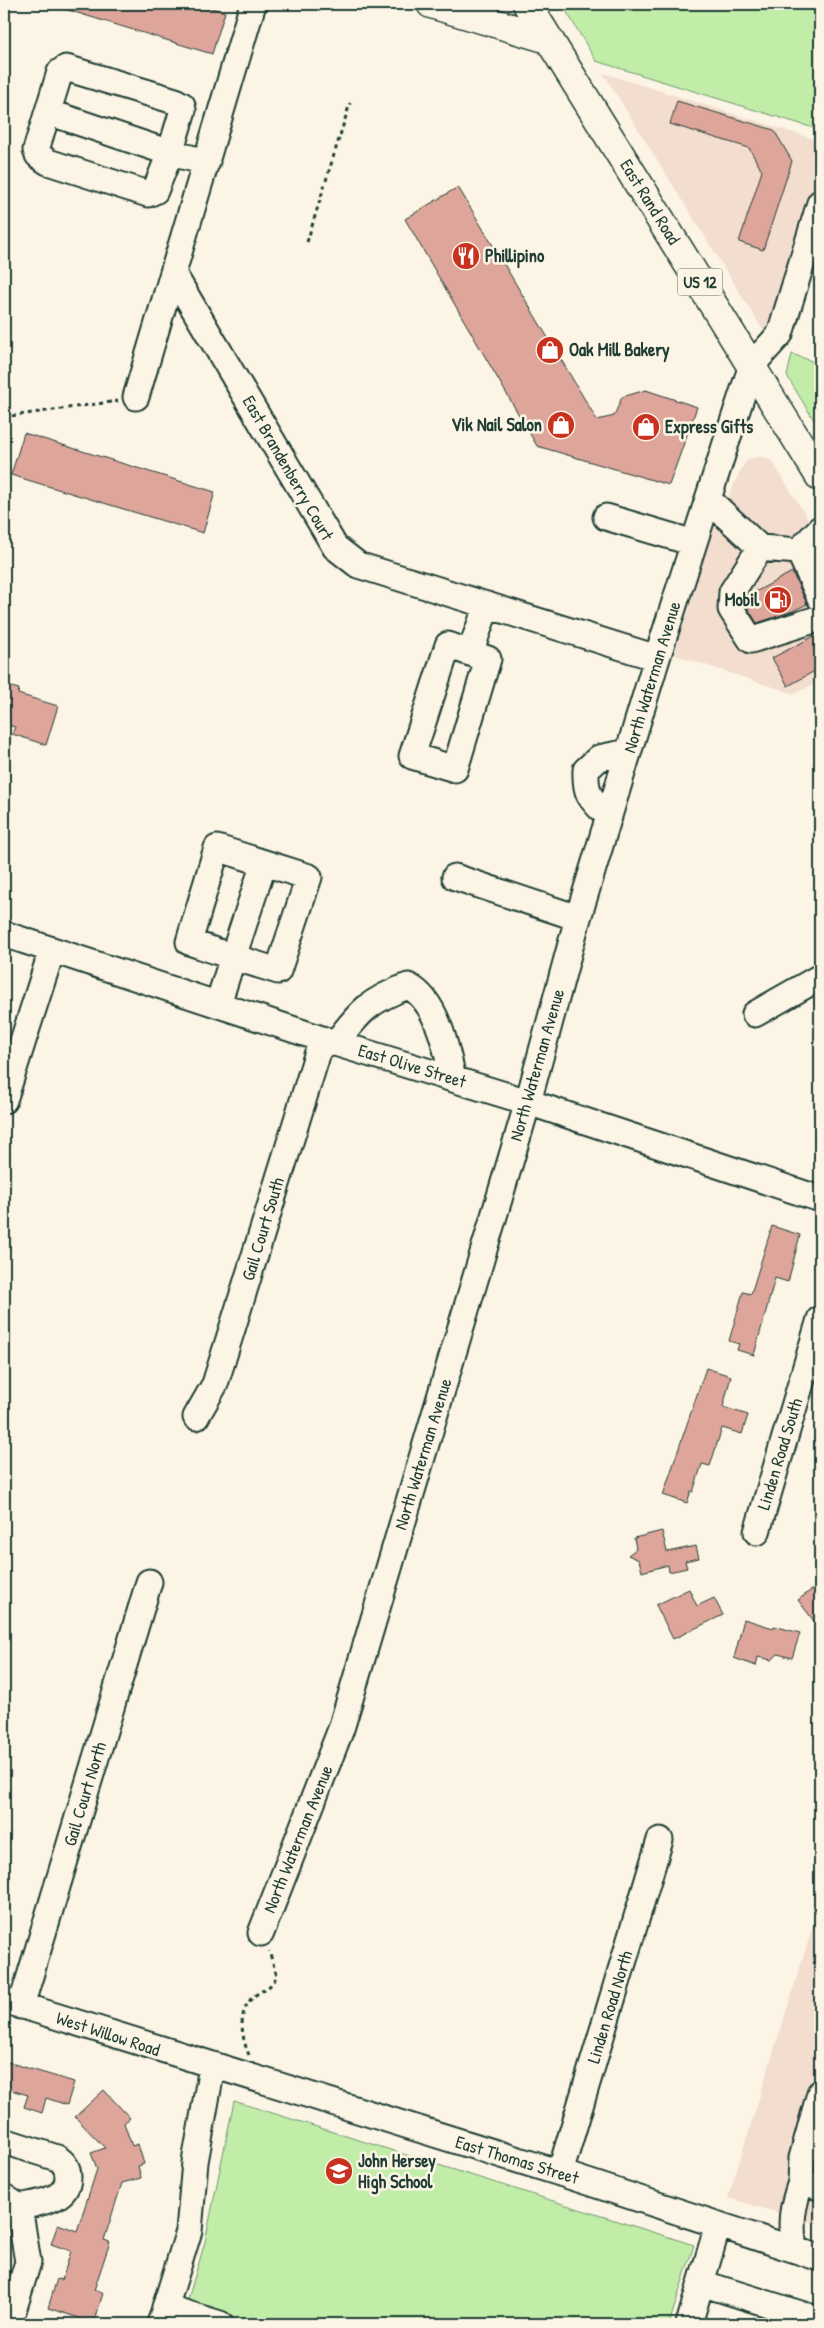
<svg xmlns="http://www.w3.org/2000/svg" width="824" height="2328" viewBox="0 0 824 2328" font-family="'Patrick Hand',sans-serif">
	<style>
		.built { fill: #f3ddcf }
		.green { fill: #c1eda9; stroke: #70956e }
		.building { fill: #dea59b; stroke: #1f3d34 }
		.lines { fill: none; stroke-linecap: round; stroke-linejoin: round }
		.minor-casing { stroke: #1f3d34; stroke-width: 29 }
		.major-casing { stroke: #1f3d34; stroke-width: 31 }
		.path { stroke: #1f3d34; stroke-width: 3; stroke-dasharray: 4 4; stroke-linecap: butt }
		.minor { stroke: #fcf5e5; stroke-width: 25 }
		.major { stroke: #fcf5e5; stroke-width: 28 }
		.labels { text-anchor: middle; stroke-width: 5; stroke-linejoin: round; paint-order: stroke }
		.shield { fill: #fcf5e5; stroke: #617469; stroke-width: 1 }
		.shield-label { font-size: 16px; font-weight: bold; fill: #1f3d34 }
		.street-label { font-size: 18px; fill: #1f3d34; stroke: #fcf5e5 }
		.poi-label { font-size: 18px; font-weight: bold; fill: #1f3d34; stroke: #fcf5e5; text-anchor: start }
	</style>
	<rect width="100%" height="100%" fill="#fcf5e5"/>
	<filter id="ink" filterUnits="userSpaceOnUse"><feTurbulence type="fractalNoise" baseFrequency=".02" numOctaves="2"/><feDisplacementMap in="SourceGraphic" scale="10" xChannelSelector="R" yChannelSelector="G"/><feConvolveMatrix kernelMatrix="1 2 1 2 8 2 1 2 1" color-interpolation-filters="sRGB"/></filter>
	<g filter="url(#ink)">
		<path class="built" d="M603 73 820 141V169L766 335Z
			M755 457H763L772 461 820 538V681L794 694 675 655 688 597 711 535 740 471 747 460Z
			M820 1903V2225L728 2198Z"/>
		<path class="green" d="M562 4H820V130L596 61Z
			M792 354 820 364V430L787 376Z
			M234 2101 694 2245 669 2324H245L186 2306 205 2242Z"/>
		<path class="building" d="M58 4H198L225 12 212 54 58 7Z
			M677 101 774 130 792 161 763 250 739 242 762 171 749 148 670 124Z
			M458 187 597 420 614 416 622 397 646 390 697 407 669 485 537 446 405 219Z
			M24 433 215 492 203 533 11 475Z
			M792 572 807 604 793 611 757 623 746 605V597Z
			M820 633V668L788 686 772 658Z
			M4 685 19 689 18 694 58 706 46 745 12 734 15 727 8 725 7 728H4Z
			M772 1226 800 1235 788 1282 775 1278 754 1355 737 1350 739 1344 729 1341 743 1292 751 1294Z
			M706 1368 731 1376 723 1407 748 1415 742 1434 722 1428 710 1466 702 1464 693 1492 691 1491 687 1503 663 1495Z
			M662 1531 667 1552 696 1546 699 1558 685 1561 687 1568 669 1572 668 1565 642 1572 639 1560 628 1555 636 1549 634 1538Z
			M814 1588 820 1596V1629L798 1600Z
			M689 1589 697 1606 714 1598 723 1615 673 1639 656 1605Z
			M744 1619 773 1628 774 1626 800 1633 792 1658 778 1654 772 1660 758 1657 756 1666 734 1658Z
			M4 2061 74 2082 67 2105 46 2098 42 2113 24 2107 28 2095 4 2088Z
			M104 2090 130 2118 124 2123 132 2146 138 2144 144 2164 138 2166 141 2178 122 2183 104 2240 110 2242 94 2290 103 2293 94 2324H77L79 2318 48 2308 57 2279 62 2280 71 2251 51 2244 58 2224 77 2231 97 2169 91 2153 105 2148 75 2117Z"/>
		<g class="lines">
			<defs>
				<path id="minor" d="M48 112 170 153 155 191 148 194 48 162 38 155 36 150 60 72 66 68 175 101 182 105 183 110 170 153 207 162
					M174 275 335 547 358 565 657 658
					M136 397 253 4
					M708 499 760 548 732 592 731 609 751 640 820 618
					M606 517 694 543
					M760 548 799 551 820 529
					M799 551 820 598
					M470 653 448 645 412 756 455 769 488 659 470 653 487 605
					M609 817C591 799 585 796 586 770L599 758 628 752
					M455 877 578 918
					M4 934 322 1039 528 1102 820 1199
					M218 1004 233 957 278 971 309 877 217 848 189 942 233 957 264 863
					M755 1014 820 977
					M336 1043C360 1011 370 1000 408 986 437 1000 447 1050 453 1079
					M4 1100 52 950
					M196 1417 215 1384 322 1039
					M757 1532 820 1319
					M261 1933 341 1729 528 1102 578 918 657 658 726 443 752 365 780 334 820 203
					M4 2000 560 2173 820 2258
					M21 2006 149 1582
					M4 2141 57 2158C64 2162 68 2168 68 2177 68 2201 37 2203 19 2207
					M560 2173 660 1840
					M801 2182 802 2158 820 2093
					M4 2197 19 2207 28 2262 9 2324
					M794 2249C790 2221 792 2208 801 2182L820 2187
					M701 2283 820 2320
					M165 2307 220 2324
					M160 2324 189 2231 195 2162 212 2067
					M689 2324 718 2225"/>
				<path id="major" d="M431 4 548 39
					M527 4 820 477"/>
			</defs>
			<use href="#minor" class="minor-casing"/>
			<use href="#major" class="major-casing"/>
			<path class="path" d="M307 242 350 103
				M4 417 118 401
				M249 2055C241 2036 236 2008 257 1994 269 1986 269 1989 277 1976L269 1951"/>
			<use href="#minor" class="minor"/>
			<use href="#major" class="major"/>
		</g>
	</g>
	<defs>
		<symbol id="restaurant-disc" viewBox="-11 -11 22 22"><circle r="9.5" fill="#c8321e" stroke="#fcf5e5"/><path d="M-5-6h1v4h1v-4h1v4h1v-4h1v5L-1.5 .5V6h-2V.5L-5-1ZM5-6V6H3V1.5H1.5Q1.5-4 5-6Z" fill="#fff"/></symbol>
		<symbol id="shop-disc" viewBox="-11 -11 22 22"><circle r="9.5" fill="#c8321e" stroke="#fcf5e5"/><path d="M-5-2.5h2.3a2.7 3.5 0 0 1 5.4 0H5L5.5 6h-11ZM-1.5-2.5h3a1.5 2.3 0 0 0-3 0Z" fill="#fff"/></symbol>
		<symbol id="fuel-disc" viewBox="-11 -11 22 22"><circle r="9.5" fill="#c8321e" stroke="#fcf5e5"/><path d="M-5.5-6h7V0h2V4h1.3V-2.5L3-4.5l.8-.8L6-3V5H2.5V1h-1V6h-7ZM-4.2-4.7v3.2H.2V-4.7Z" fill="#fff"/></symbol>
		<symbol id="school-disc" viewBox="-11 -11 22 22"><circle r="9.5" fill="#c8321e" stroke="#fcf5e5"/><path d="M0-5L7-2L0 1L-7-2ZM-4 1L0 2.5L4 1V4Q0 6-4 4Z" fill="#fff"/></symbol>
	</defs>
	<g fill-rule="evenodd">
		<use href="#restaurant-disc" x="450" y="240" width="32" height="32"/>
		<use href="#shop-disc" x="534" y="334" width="32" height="32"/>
		<use href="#shop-disc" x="545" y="409" width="32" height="32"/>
		<use href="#shop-disc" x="630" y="411" width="32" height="32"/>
		<use href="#fuel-disc" x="762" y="584" width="32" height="32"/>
		<use href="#school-disc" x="323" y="2155" width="32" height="32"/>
	</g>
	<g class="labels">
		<rect class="shield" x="677.5" y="268.5" width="45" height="27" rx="4"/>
		<g class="shield-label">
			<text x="700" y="288">US 12</text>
		</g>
		<g class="street-label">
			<text transform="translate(650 202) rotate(58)" y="6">East Rand Road</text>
			<text transform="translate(288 468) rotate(60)" y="6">East Brandenberry Court</text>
			<text transform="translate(652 677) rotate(-73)" y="6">North Waterman Avenue</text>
			<text transform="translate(537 1065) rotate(-74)" y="6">North Waterman Avenue</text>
			<text transform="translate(412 1066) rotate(17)" y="6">East Olive Street</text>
			<text transform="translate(263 1229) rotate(-73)" y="6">Gail Court South</text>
			<text transform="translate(423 1454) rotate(-73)" y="6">North Waterman Avenue</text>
			<text transform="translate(780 1454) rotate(-73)" y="6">Linden Road South</text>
			<text transform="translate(85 1794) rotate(-73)" y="6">Gail Court North</text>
			<text transform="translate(298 1839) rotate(-68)" y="6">North Waterman Avenue</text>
			<text transform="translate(610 2007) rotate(-73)" y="6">Linden Road North</text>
			<text transform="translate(108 2034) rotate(18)" y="6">West Willow Road</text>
			<text transform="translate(517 2160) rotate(17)" y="6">East Thomas Street</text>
		</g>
		<g class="poi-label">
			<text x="485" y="262">Phillipino</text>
			<text x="569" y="356">Oak Mill Bakery</text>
			<text x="542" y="431" text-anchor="end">Vik Nail Salon</text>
			<text x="665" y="433">Express Gifts</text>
			<text x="759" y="606" text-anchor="end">Mobil</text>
			<text x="358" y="2167">John Hersey<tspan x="358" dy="21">High School</tspan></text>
		</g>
	</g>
	<rect width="824" height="2328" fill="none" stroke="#fcf5e5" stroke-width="20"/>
	<rect x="10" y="10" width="804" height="2308" fill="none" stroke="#1f3d34" stroke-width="2" filter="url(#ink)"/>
</svg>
